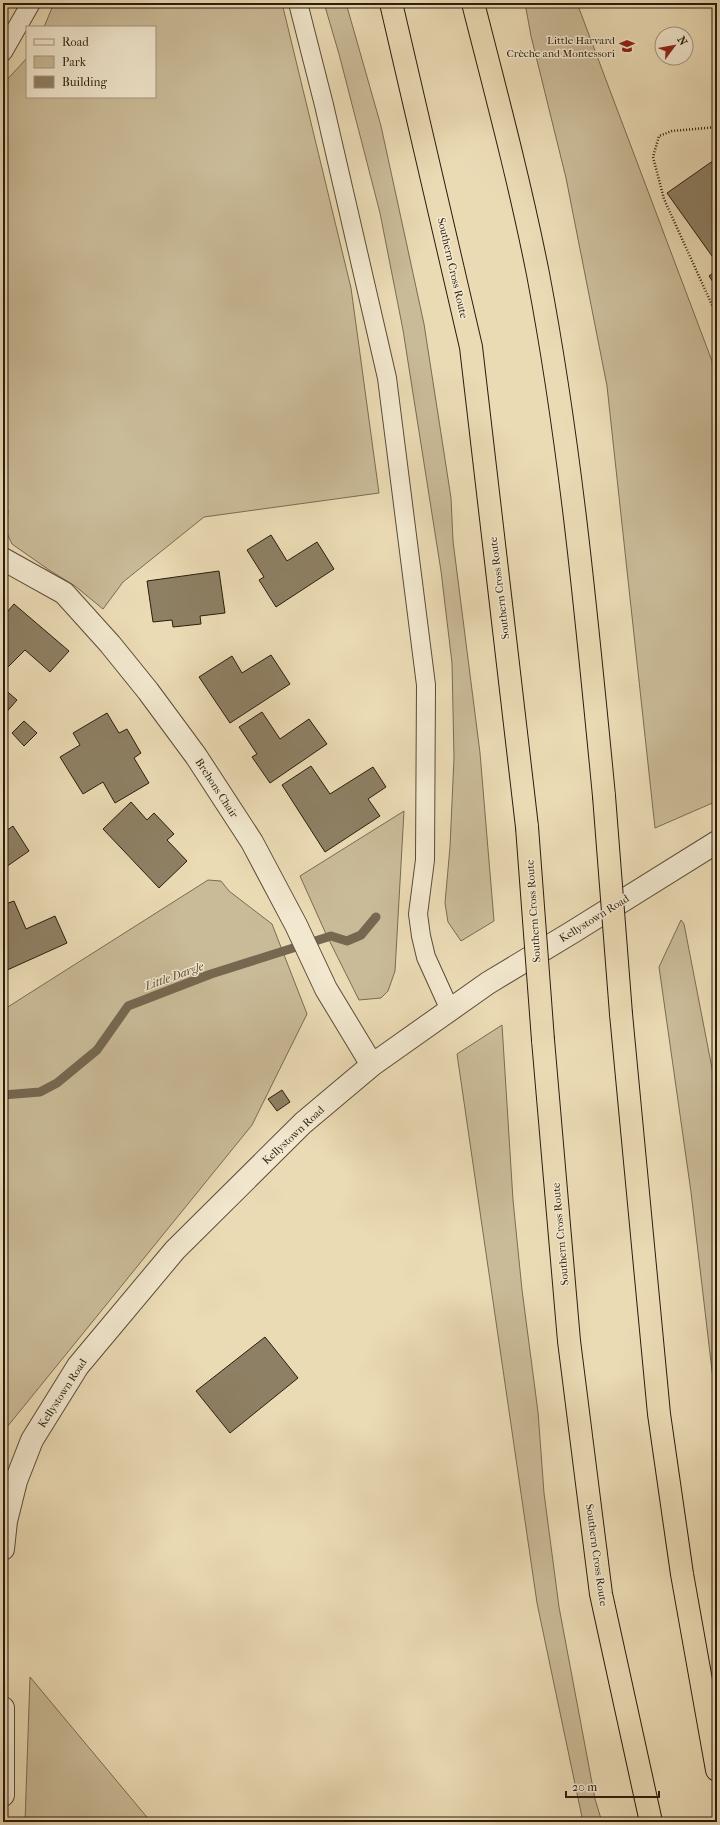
<svg xmlns="http://www.w3.org/2000/svg" width="720" height="1825" viewBox="0 0 720 1825" font-family="'IM FELL French Canon',serif">
	<style>
		.green { fill: #cabb98; stroke: #7a6c52 }
		.lines { fill: none; stroke-linecap: round; stroke-linejoin: round }
		.stream { stroke: #766850; stroke-width: 9 }
		.building { fill: #8e8064; stroke: #2a1d0d }
		.service-casing { stroke: #5a4c37; stroke-width: 20 }
		.minor-casing { stroke: #5a4c37; stroke-width: 24 }
		.motorway-casing { stroke: #2a1d0d; stroke-width: 24 }
		.path { stroke: #2a1d0d; stroke-width: 2.5; stroke-dasharray: 1 2; stroke-linecap: butt }
		.service { stroke: #f2e8cf; stroke-width: 18 }
		.minor { stroke: #f2e8cf; stroke-width: 22 }
		.motorway { stroke: #ebdbb5; stroke-width: 22 }
		.motorway-bridge-casing { stroke: #2a1d0d; stroke-width: 24; stroke-linecap: butt }
		.motorway-bridge { stroke: #ebdbb5; stroke-width: 22 }
		.labels { text-anchor: middle; stroke-width: 3; stroke-linejoin: round; paint-order: stroke }
		.poi-label { font-size: 11px; fill: #2a1d0d; stroke: #f2e8cf; text-anchor: end }
		.street-label { font-size: 11px; fill: #2a1d0d; stroke: #f2e8cf }
		.water-label { font-size: 12px; font-style: italic; fill: #5d4f39; stroke: #f2e8cf }
	</style>
	<rect width="100%" height="100%" fill="#ebdbb5"/>
	<filter id="stains"><feTurbulence type="fractalNoise" baseFrequency=".005" numOctaves="4"/><feColorMatrix values="0 0 0 0 .2 0 0 0 0 .09 0 0 0 0 .02 0 0 0 .5 -.17"/></filter>
	<radialGradient id="worn" r=".72"><stop offset=".6" stop-color="#630" stop-opacity="0"/><stop offset="1" stop-color="#630" stop-opacity=".3"/></radialGradient>
	<path class="green" d="M54 3H282L351 288 379 493 204 517 123 582 103 609 75 586 49 570 12 544 6 531 8 511 3 500V84L27 58V97H155V27H44Z
		M324 3H346L381 126 424 324 451 498 453 541 480 753 494 921 461 941 448 922 445 903 450 847 454 758 452 663 441 571 403 330 380 213 339 54Z
		M525 3H577L712 361 717 418V801L655 828 607 386 566 178 531 36Z
		M404 811 395 971 388 991 381 998 359 1000 326 934 300 876Z
		M208 880 221 881 229 891 272 924 307 1014 252 1125 3 1432V1010Z
		M681 920 684 924 717 1094V1413L691 1192 659 967Z
		M502 1025 513 1200 522 1290 538 1412 544 1493 559 1607 595 1799 602 1822H583L537 1603 457 1054Z
		M30 1677 151 1822H25Z"/>
	<g class="lines">
		<path class="stream" d="M3 1095 40 1092 57 1083 97 1050 128 1006 211 974 331 936 347 941 361 935 376 917"/>
	</g>
	<path class="building" d="M717 158V263L667 193Z
		M717 270V288L709 276Z
		M271 535 287 561 317 542 334 569 276 607 259 580 264 577 247 550Z
		M219 571 225 613 200 616 201 624 173 627 172 620 153 622 147 581Z
		M14 604 69 651 50 672 25 650 3 672V617Z
		M271 655 290 684 230 723 199 677 232 656 242 673Z
		M3 688 17 700 3 716Z
		M262 712 280 739 309 719 327 744 270 783 252 757 257 754 239 727Z
		M107 713 119 733 127 729 141 753 134 758 149 783 115 803 103 782 83 794 60 757 80 745 73 733Z
		M24 721 37 733 24 746 12 733Z
		M311 766 330 794 373 767 386 787 368 799 380 816 325 852 282 785Z
		M131 802 147 820 154 813 174 834 167 840 187 861 159 888 103 829Z
		M13 826 29 851 3 869V833Z
		M14 901 26 929 55 916 67 943 5 971 3 967V905Z
		M282 1090 290 1102 277 1111 268 1099Z
		M265 1337 298 1378 230 1433 196 1391Z"/>
	<g class="lines">
		<defs>
			<path id="service" d="M298 3 324 105 387 378 426 685 425 860 418 914 421 936 426 957 450 1010
				M3 52 31 3"/>
			<path id="minor" d="M3 559 64 593 110 644 148 691 196 756 252 842 296 925 326 989 372 1065
				M3 1549 6 1521 16 1481 32 1440 78 1366 175 1250 303 1123 372 1065 488 983 571 933 717 842
				M3 1708V1795"/>
			<path id="motorway" d="M391 3 471 347 527 827
				M473 3C496 93 520 183 538 274 571 447 587 622 604 796
				M621 1014 659 1414 682 1574 717 1770
				M543 1040 569 1341 601 1594 651 1822"/>
		</defs>
		<use href="#service" class="service-casing"/>
		<use href="#minor" class="minor-casing"/>
		<use href="#motorway" class="motorway-casing"/>
		<path class="path" d="M717 127 672 131 659 136 653 157 664 199 717 316"/>
		<use href="#service" class="service"/>
		<use href="#minor" class="minor"/>
		<use href="#motorway" class="motorway"/>
		<defs>
			<path id="motorway-bridge" d="M604 796 621 1014
				M527 827 543 1040"/>
		</defs>
		<use href="#motorway-bridge" class="motorway-bridge-casing"/>
		<use href="#motorway-bridge" class="motorway-bridge"/>
	</g>
	<defs>
		<symbol id="school-bare" viewBox="-9 -9 18 18"><path d="M0-5L7-2L0 1L-7-2ZM-4 1L0 2.5L4 1V4Q0 6-4 4Z" fill="#8f2418" stroke="#f2e8cf" stroke-width="2.5" paint-order="stroke"/></symbol>
	</defs>
	<g fill-rule="evenodd">
		<use href="#school-bare" x="616" y="35" width="22" height="22"/>
	</g>
	<g class="labels">
		<g class="poi-label">
			<text x="615" y="44">Little Harvard<tspan x="615" dy="13">Crèche and Montessori</tspan></text>
		</g>
		<g class="street-label">
			<text transform="translate(453 268) rotate(77)" y="4">Southern Cross Route</text>
			<text transform="translate(499 588) rotate(-97)" y="4">Southern Cross Route</text>
			<text transform="translate(217 788) rotate(57)" y="4">Brehons Chair</text>
			<text transform="translate(533 911) rotate(-94)" y="4">Southern Cross Route</text>
			<text transform="translate(594 918) rotate(-32)" y="4">Kellystown Road</text>
			<text transform="translate(293 1135) rotate(-43)" y="4">Kellystown Road</text>
			<text transform="translate(560 1234) rotate(-95)" y="4">Southern Cross Route</text>
			<text transform="translate(62 1393) rotate(-57)" y="4">Kellystown Road</text>
			<text transform="translate(597 1555) rotate(82)" y="4">Southern Cross Route</text>
		</g>
		<g class="water-label">
			<text transform="translate(174 976) rotate(-20)" y="4">Little Dargle</text>
		</g>
	</g>
	<rect width="720" height="1825" fill="none" stroke="#ebdbb5" stroke-width="16"/>
	<rect x="4" y="4" width="712" height="1817" fill="none" stroke="#2a1d0d" stroke-width="2"/>
	<rect x="8" y="8" width="704" height="1809" fill="none" stroke="#2a1d0d"/>
	<rect x="26" y="26" width="130" height="72" fill="#f2e8cf" stroke="#a29781"/>
	<rect x="34" y="39" width="20" height="6" fill="#f2e8cf" stroke="#a29781"/>
	<text x="62" y="46" font-size="12" fill="#2a1d0d">Road</text>
	<rect x="34" y="56" width="20" height="12" fill="#cabb98" stroke="#a29781"/>
	<text x="62" y="66" font-size="12" fill="#2a1d0d">Park</text>
	<rect x="34" y="76" width="20" height="12" fill="#8e8064" stroke="#a29781"/>
	<text x="62" y="86" font-size="12" fill="#2a1d0d">Building</text>
	<g transform="translate(674 46) rotate(58)"><circle r="19" fill="#f2e8cf" stroke="#a29781"/>
	<path d="M0-3L7 15L0 10L-7 15Z" fill="#8f2418"/>
	<text y="-6" font-size="11" font-weight="bold" text-anchor="middle" fill="#2a1d0d">N</text>
	</g>
	<path d="M566 1791v6h93v-6" fill="none" stroke="#2a1d0d" stroke-width="2"/>
	<text x="572" y="1791" font-size="12" fill="#2a1d0d" stroke="#f2e8cf" stroke-width="3" paint-order="stroke">20 m</text>
	<rect width="100%" height="100%" filter="url(#stains)"/>
	<rect width="100%" height="100%" fill="url(#worn)"/>
</svg>
